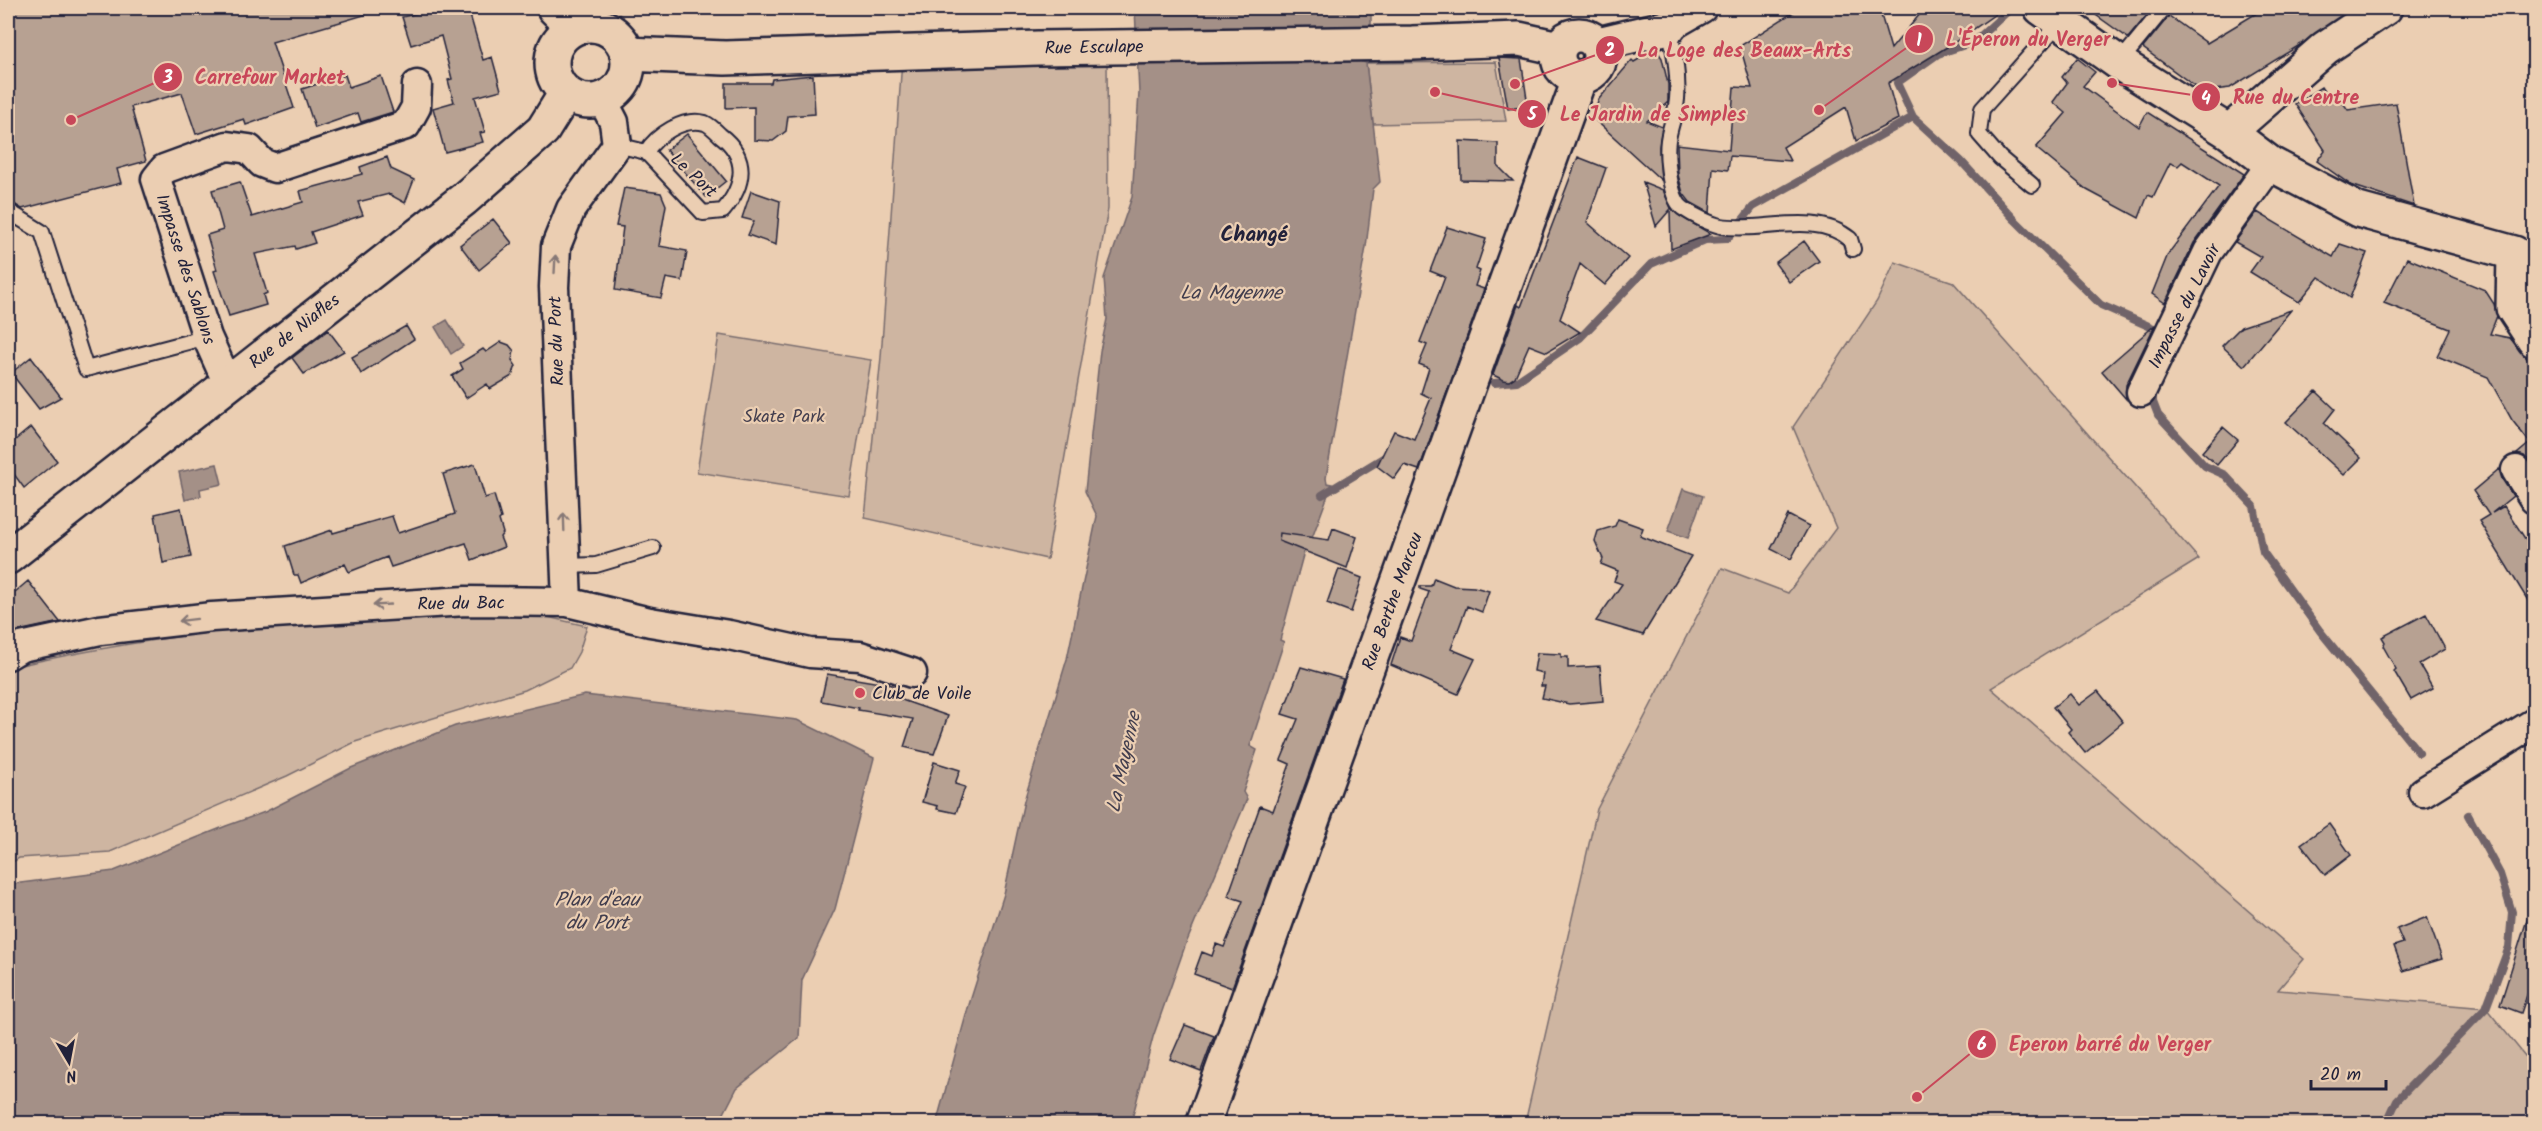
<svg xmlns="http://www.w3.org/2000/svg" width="2542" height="1131" viewBox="0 0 2542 1131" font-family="Kalam,sans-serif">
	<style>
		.green { fill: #ceb5a1; stroke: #786c6e; stroke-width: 1.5 }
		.water { fill: #a49087; stroke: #706469; stroke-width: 1.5 }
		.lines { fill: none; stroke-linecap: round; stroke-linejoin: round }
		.stream { stroke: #706469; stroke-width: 8 }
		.building { fill: #b7a192; stroke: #22223b; stroke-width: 1.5 }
		.lane-casing { stroke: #22223b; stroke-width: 18 }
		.street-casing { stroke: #22223b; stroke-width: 33 }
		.secondary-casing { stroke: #22223b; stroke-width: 38 }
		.lane { stroke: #ebceb2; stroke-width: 14 }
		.street { stroke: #ebceb2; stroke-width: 28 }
		.secondary { stroke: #ebceb2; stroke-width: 33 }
		.oneway { stroke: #867876 }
		.poi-dot { fill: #d1495b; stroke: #ebceb2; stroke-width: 2 }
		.labels { text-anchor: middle; stroke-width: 4.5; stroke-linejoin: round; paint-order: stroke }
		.street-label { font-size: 18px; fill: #22223b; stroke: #ebceb2 }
		.park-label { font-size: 18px; fill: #443f4f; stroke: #ebceb2 }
		.poi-label { font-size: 18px; fill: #22223b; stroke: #ebceb2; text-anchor: start }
		.water-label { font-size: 20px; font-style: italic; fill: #423e4e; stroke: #ebceb2 }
		.quarter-label { font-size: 21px; font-weight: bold; fill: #22223b; stroke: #ebceb2 }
		.leader { fill: none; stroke: #c84759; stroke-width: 2 }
		.callout-dot { fill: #c84759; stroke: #ebceb2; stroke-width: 2 }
		.mark-label { font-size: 18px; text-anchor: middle; font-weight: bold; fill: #fff }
		.callout-label { font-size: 20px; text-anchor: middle; font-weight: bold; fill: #c84759; stroke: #ebceb2; stroke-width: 4.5; stroke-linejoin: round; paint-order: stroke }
	</style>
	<rect width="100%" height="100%" fill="#ebceb2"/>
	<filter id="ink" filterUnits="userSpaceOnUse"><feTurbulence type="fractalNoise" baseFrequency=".0167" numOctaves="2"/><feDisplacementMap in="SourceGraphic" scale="12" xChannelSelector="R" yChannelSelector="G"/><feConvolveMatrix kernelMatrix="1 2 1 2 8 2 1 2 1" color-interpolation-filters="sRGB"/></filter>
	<g filter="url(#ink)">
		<path class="green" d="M1107 59 1108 209 1047 559 865 518 881 357 902 60Z
			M1496 62 1506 121 1373 124 1366 63Z
			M1895 262 1953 282 2199 559 1991 688 2304 959 2278 990 2486 1008 2534 1067V1123H1525L1597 809 1722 568 1788 593 1836 528 1793 427 1877 301Z
			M719 335 871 360 849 496 697 472Z
			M534 614 587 626 579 652 570 668 525 690 355 742 287 776 110 852 19 858 8 865V668C141 637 274 622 410 615 451 613 493 615 534 614Z"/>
		<path class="water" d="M1135 8H1371V27L1362 28V62L1366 63 1380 182 1373 189 1366 247 1326 478 1327 483 1332 484 1312 538 1308 537 1280 640 1284 642 1250 746 1257 750 1243 792 1247 799 1185 946 1153 1037 1131 1123 936 1124 968 1008 1004 894 1024 801 1067 659 1097 516 1085 491 1100 351 1107 319 1104 278 1132 197 1139 93Z
			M447 320 463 346 451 354 435 327Z
			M217 464 222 484 200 489 201 496 185 500 179 472Z
			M1683 489 1703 496 1688 538 1668 531Z
			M585 695 797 720 874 758 835 909 802 980 799 1038 737 1088 719 1123H8V887L13 884 114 871 226 826 265 812 351 768 455 726Z"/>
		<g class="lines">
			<path class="stream" d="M1913 117 1961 161 2015 220 2101 305 2160 331
				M1494 383 1517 381 1580 338 1651 264 1705 240 1727 239 1753 207 1913 117 1897 83 1938 54 1974 42 2009 10
				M2153 390V402L2158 415 2205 466 2225 475 2254 506 2263 552 2320 631 2419 753
				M1322 495 1388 455
				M2386 1124 2397 1100 2486 1008 2509 947 2512 912 2500 874 2468 815"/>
		</g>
		<path class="building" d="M8 8H370L371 13 272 42 294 108 246 125 244 119 196 134 182 93 131 107 146 161 117 169 121 183 22 209 14 204 8 181Z
			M438 8H468L483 60 492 57 501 90 475 97 485 132 480 133 483 142 445 152 433 108 454 102 448 80 452 79 441 36 411 45 402 17Z
			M1800 8H1879L1891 49 1925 8H2004L1955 42 1888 83 1898 119 1856 141 1846 107 1783 147 1790 161 1730 156 1728 170 1713 168 1710 213 1690 202 1683 193 1678 175 1677 144 1729 150 1734 87 1752 88 1740 46Z
			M2086 8H2153L2128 38Z
			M2265 8H2352L2303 43 2230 88 2214 90 2196 87 2143 48 2169 16 2207 43Z
			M1656 49 1662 58 1668 84V102L1647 121 1662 127 1659 147 1661 180 1592 117 1599 99 1632 60 1634 62Z
			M1499 58 1521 59 1528 106 1508 109Z
			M2077 58 2095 72 2083 86 2139 127 2147 112 2244 174 2194 243 2165 303 2152 294 2168 254 2219 186 2182 162 2178 166 2170 163 2153 197 2148 195 2139 218 2087 190 2036 148 2066 113 2053 102 2067 83 2062 77Z
			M345 75 349 87 381 76 393 112 361 122 358 113 315 128 302 89Z
			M813 75 815 114 788 116 786 131 773 141 754 140V107L726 108V83H771L772 79Z
			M2321 87 2327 96 2335 91 2348 110 2396 103 2414 206 2351 185 2317 161 2325 150 2295 104Z
			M687 134 726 181 706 197 666 150Z
			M1460 141 1498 143V166L1513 181 1461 180Z
			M387 157 391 169 414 180 405 203 389 194 358 202 363 215 311 232 315 243 296 249 295 246 255 254 267 293 263 295 266 305 229 316 214 271 217 270 207 235 223 230 212 190 240 182 252 217 303 202 300 191 362 174 360 167Z
			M1578 157 1606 168 1587 222 1628 258 1605 285 1580 264 1560 319 1580 332 1547 352 1529 345 1515 377 1509 381 1504 380 1493 375 1518 305 1521 307Z
			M1643 182 1663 190 1671 208 1678 215 1711 234 1671 249 1670 210 1656 226Z
			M624 188 661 193 666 205 659 246 687 251 682 281 666 278 661 298 615 290 623 227 616 226Z
			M751 191 780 201 776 245 748 235 754 221 742 218Z
			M2257 212 2333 257 2340 244 2367 253 2350 298 2319 277 2299 302 2250 272 2261 257 2235 242Z
			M493 219 512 243 479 270 460 245Z
			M1447 227 1486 239 1476 269 1480 271 1475 286 1484 289 1419 470 1404 465 1394 479 1377 466 1394 431 1414 439 1431 398 1421 393 1429 368 1419 364 1427 345 1420 342 1445 277 1430 271Z
			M1804 241 1819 261 1789 282 1775 263Z
			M2407 258 2485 290 2494 304 2497 316 2490 334 2510 338 2535 368V469L2524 456 2517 454 2530 443 2512 420 2488 377 2437 356 2450 329 2384 303Z
			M2291 310 2244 366 2222 346 2241 327Z
			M2155 325 2126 385V399L2102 371Z
			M406 326 414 339 361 374 352 357Z
			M328 330 344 351 304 374 292 358Z
			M501 342 509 345 514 351 512 360 516 366 512 376 490 389 487 384 466 398 452 376 463 369 460 363 483 349 486 352Z
			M31 357 61 397 39 409 11 373Z
			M2316 391 2335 409 2324 423 2361 458 2344 475 2286 422Z
			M31 427 57 461 24 488 8 466V446Z
			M2223 427 2238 440 2217 465 2202 452Z
			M475 464 485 498 494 495 501 518 499 520 503 533 500 537 504 547 472 560 466 543 391 567 387 557 349 572 345 564 301 583 298 575H294L285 546 332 530 333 533 392 516 398 533 455 514 443 474Z
			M2499 469 2502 479 2513 496 2492 513 2504 506 2535 554V612L2479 521 2489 515 2473 491Z
			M181 508 191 557 163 563 155 514Z
			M1788 515 1809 526 1791 559 1771 549Z
			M1618 519 1643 528 1640 536 1691 556 1643 635 1596 621 1622 584 1614 581 1618 571 1601 564 1603 559 1595 541 1598 531 1615 526Z
			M1333 528 1357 537 1347 568 1279 541 1280 533 1329 540Z
			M1339 569 1362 578 1351 612 1327 603Z
			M1434 578 1454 586 1474 587 1489 591 1482 612 1467 606 1451 649 1475 659 1458 694 1391 665 1400 637 1411 641 1429 592 1420 589V586H1431Z
			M28 581 60 622 18 631 8 636V598Z
			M2426 614 2445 649 2419 664 2433 688 2411 700 2394 671 2396 669 2383 646 2385 642 2382 637Z
			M1537 653 1561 654V657H1568V668L1600 666 1603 701 1569 704 1542 698 1545 686H1541L1543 673 1534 671Z
			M1301 667 1343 679 1232 988 1194 974 1202 952 1212 956 1216 944 1224 947 1243 901 1228 896 1260 806 1273 811 1290 764 1281 760 1298 719 1282 714Z
			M827 674 898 686 896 698 948 716 934 754 904 747 913 719 858 710 859 708 821 701Z
			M2098 691 2123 722 2085 753 2068 732 2071 729 2053 707 2070 694 2079 705Z
			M934 762 960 770 955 784 965 787 956 813 937 809 938 806 922 802Z
			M2329 824 2351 855 2325 875 2301 844Z
			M2530 910 2535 911V960L2531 972 2534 974 2521 1013 2500 1005Z
			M2427 917 2442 959 2403 971 2394 946 2403 943 2397 929Z
			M1185 1025 1214 1036 1201 1071 1170 1059Z"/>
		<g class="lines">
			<defs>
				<path id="lane" d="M1669 27C1674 50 1679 75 1677 99 1676 113 1670 126 1668 140 1666 155 1669 200 1684 209 1693 215 1710 224 1721 226 1762 233 1815 210 1850 239L1853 249
					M2119 63 2164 8
					M617 145 646 152 703 213 723 211C745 185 749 157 720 135 716 131 710 125 705 123 683 117 657 135 646 152
					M2032 185 2000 158 1979 134 1982 109 2061 21
					M8 211 42 232 86 369 207 337
					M565 566 596 565 653 548"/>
				<path id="street" d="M1669 27 1702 8
					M2514 253 2534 256
					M223 386 224 375 207 337 156 179 164 169 227 146 249 149 262 163 275 168 406 125 416 107 417 85
					M2141 392 2208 252 2271 164
					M2516 470 2534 499
					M567 602 554 287 556 246 571 209 617 145 614 122 602 99
					M8 655 21 647 100 630 212 617 466 601 567 602 650 622 729 635 810 653 860 656 912 673
					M2423 792 2534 723"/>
				<path id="secondary" d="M554 8 574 28
					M2041 8 2119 63 2229 132 2271 164 2358 210 2514 253 2513 308 2534 340
					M552 63a38 38 0 1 1 76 0a38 38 0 1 1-76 0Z
					M1558 56a21 21 0 1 1 42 0a21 21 0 1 1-42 0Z
					M1598 44 1669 27
					M627 54 725 58 1038 48 1412 43 1519 39 1559 48
					M2229 132 2325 48 2385 8
					M8 557 464 199 543 130 566 93
					M1203 1124 1580 77"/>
			</defs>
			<use href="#lane" class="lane-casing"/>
			<use href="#street" class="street-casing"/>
			<use href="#secondary" class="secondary-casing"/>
			<use href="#lane" class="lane"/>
			<use href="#street" class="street"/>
			<use href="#secondary" class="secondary"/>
		</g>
		<defs><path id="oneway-shaft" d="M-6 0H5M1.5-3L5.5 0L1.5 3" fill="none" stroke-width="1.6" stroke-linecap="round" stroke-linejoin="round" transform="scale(1.5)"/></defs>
		<g class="oneway">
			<use href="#oneway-shaft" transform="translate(555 264) rotate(-87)"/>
			<use href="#oneway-shaft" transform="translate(564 522) rotate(-92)"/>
			<use href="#oneway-shaft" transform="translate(382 605) rotate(177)"/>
			<use href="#oneway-shaft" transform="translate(188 620) rotate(173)"/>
		</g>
	</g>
	<circle class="poi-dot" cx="860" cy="693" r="6"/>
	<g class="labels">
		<g class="street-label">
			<text transform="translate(1094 47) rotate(-1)" y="6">Rue Esculape</text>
			<text transform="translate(694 175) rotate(43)" y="6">Le Port</text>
			<text transform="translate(186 269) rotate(72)" y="6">Impasse des Sablons</text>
			<text transform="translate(2184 306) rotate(-63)" y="6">Impasse du Lavoir</text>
			<text transform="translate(294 331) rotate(-38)" y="6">Rue de Niafles</text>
			<text transform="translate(556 341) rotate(-92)" y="6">Rue du Port</text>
			<text transform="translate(1392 601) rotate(-70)" y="6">Rue Berthe Marcou</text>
			<text transform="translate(461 603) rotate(-1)" y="6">Rue du Bac</text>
		</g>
		<g class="park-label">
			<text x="784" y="422">Skate Park</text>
		</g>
		<g class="poi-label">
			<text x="872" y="699">Club de Voile</text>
		</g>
		<g class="water-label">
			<text x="1231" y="299">La Mayenne</text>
			<text transform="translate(1123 762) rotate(-78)" y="7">La Mayenne</text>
			<text x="597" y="906">Plan d'eau<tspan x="597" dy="23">du Port</tspan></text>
		</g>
		<g class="quarter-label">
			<text x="1254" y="241">Changé</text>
		</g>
	</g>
	<path class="leader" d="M1819 110L1919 39M1515 84L1610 50M71 120L168 77M2112 83L2206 97M1435 92L1532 114M1917 1097L1982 1044"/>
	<g class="callout-dot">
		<circle cx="1819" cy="110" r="6"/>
		<circle cx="1515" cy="84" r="6"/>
		<circle cx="71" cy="120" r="6"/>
		<circle cx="2112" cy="83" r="6"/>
		<circle cx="1435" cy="92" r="6"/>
		<circle cx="1917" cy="1097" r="6"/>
		<circle cx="1919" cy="39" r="15"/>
		<circle cx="1610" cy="50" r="15"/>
		<circle cx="168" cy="77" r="15"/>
		<circle cx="2206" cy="97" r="15"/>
		<circle cx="1532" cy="114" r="15"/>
		<circle cx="1982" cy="1044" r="15"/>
	</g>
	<g class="mark-label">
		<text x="1919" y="46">1</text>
		<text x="1610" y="56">2</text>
		<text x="168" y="83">3</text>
		<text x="2206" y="104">4</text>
		<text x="1532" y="120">5</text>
		<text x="1982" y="1050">6</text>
	</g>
	<g class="callout-label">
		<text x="2028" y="46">L'Éperon du Verger</text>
		<text x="1744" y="57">La Loge des Beaux-Arts</text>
		<text x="270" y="84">Carrefour Market</text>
		<text x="2296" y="104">Rue du Centre</text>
		<text x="1653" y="121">Le Jardin de Simples</text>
		<text x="2110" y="1051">Eperon barré du Verger</text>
	</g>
	<rect width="2542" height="1131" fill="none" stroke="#ebceb2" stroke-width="30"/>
	<rect x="15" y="15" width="2512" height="1101" fill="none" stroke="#22223b" stroke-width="2" filter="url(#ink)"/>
	<g transform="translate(69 1062) rotate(170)" stroke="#ebceb2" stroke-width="4.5" paint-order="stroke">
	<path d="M0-4.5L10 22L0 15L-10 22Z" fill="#22223b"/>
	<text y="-9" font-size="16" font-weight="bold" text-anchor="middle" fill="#22223b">N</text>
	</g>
	<path d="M2311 1080v9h75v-9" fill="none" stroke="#22223b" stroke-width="3"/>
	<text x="2320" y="1080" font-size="18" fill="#22223b" stroke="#ebceb2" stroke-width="4.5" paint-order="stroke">20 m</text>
</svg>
